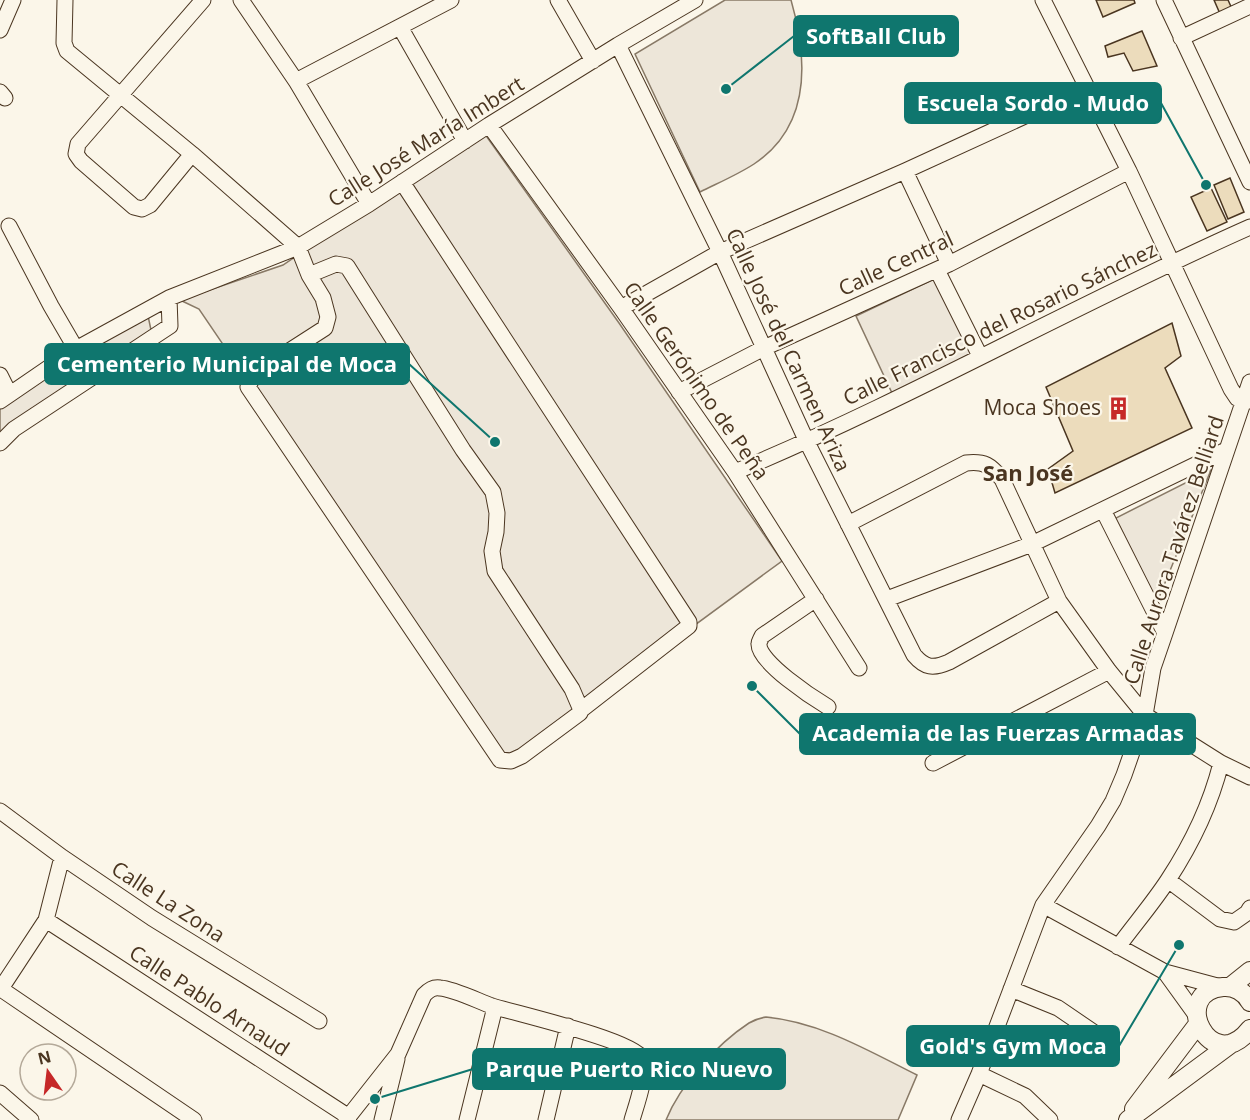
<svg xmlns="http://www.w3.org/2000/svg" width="1250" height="1120" viewBox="0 0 1250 1120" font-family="'Open Sans',sans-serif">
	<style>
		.green { fill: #ede6d9; stroke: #887966; stroke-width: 1.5 }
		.building { fill: #ecdcbc; stroke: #4a3520; stroke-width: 1.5 }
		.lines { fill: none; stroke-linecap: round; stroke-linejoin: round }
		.minor-casing { stroke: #4a3520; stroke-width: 17 }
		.major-casing { stroke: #4a3520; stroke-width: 20 }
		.minor { stroke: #fbf6e9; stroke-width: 15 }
		.major { stroke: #fbf6e9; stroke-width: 18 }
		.labels { text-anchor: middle; stroke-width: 4.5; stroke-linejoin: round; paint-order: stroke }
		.street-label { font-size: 21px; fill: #4a3520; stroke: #fbf6e9 }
		.poi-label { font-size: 21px; fill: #4a3520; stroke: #fbf6e9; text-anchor: end }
		.neighbourhood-label { font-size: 22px; font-weight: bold; fill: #4a3520; stroke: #fbf6e9 }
		.leader { fill: none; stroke: #0f766e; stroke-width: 2 }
		.callout-dot { fill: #0f766e; stroke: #fbf6e9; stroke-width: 2 }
		.callout { fill: #0f766e; stroke: #0f766e; stroke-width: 2 }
		.callout-label { font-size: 22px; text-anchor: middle; font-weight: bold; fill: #fff }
	</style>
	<rect width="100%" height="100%" fill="#fbf6e9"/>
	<path class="green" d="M725 0H791C808 59 811 126 754 164 737 175 718 183 700 192L635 54Z
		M482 130 619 323 782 561 507 763 199 309 180 300 283 265Z
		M936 278 975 354 892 393 856 316Z
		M147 311 151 330 0 433V408Z
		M1211 470 1156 605 1114 519Z
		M766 1017C820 1022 869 1051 917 1075L898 1120H666C680 1085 717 1044 749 1023 754 1020 760 1018 766 1017Z"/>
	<path class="building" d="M1096 0H1134L1135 3 1103 17Z
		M1214 0H1228L1233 11 1221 16Z
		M1142 31 1157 66 1133 71 1124 53 1108 57 1105 46Z
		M1230 178 1244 212 1228 219 1214 185Z
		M1211 188 1227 222 1207 231 1191 197Z
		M1172 323 1181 356 1165 368 1192 428 1055 493 1048 469 1073 451 1046 387Z"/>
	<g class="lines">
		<defs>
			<path id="minor" d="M65 0 64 43 67 51 192 154 298 247 309 275 323 298 328 317 325 328 255 373 248 387 500 760 511 761 522 756 580 713 581 710 572 689 495 571 492 551 496 532 497 513 493 492 463 450 347 266 336 264 309 275
				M241 0 296 81 369 204
				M558 0 593 61
				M1043 0 1129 171 1231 389 1237 398H1245L1250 401
				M1164 0 1250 182
				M400 27 465 141
				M0 30 13 0
				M1181 38 1250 6
				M618 45 720 252 807 442 914 655C925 668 933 669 949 662L1059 601
				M296 81 451 0
				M0 92 5 98
				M489 125 621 308 735 472 859 668
				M192 154 150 205 142 209 134 207 81 161 76 154 78 144 203 0
				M905 171 949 264
				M402 182 689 622V626L581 710
				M9 226 51 306 76 349
				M937 270 980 356
				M621 308 720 252 905 171 1086 88
				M0 375 9 393
				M679 392 764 348 949 264 1129 171
				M0 401 76 349 169 298 298 247 369 204 489 125 618 45 695 0
				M0 443 14 429 170 326 169 298
				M735 472C910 399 1076 304 1250 227
				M1103 510 1165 633
				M848 524 966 463C985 461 990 465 1002 479L1059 601 1109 671 1145 715 1221 763 1250 777
				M816 599 762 636C761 639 759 641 759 644 758 662 813 698 828 707
				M887 599 1032 544 1226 450
				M933 763 1109 671
				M0 811 62 857 152 918 319 1021
				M1168 880 1220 919 1234 922 1247 913 1250 908
				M1043 905 1165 972 1221 987
				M46 920 349 1117
				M1118 947C1134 925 1153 903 1168 880 1191 845 1211 803 1221 763
				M1165 972 1196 1015
				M1 989 194 1120
				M1011 989 1058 1008 1102 1038
				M0 990 46 920 62 857
				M979 1074 1025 1096 1050 1120
				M0 1093 31 1120
				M346 1120 398 1054 424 995C429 990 433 987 440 988 454 989 478 1001 492 1006 518 1014 632 1040 642 1058 649 1071 636 1106 632 1120
				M382 1120 397 1059
				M467 1120 495 1007
				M546 1120 568 1026
				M959 1120 979 1074 1043 905 1098 826 1113 801 1124 775 1145 715 1153 668 1165 633 1250 382"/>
			<path id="major" d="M1230 987 1250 971
				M1250 1002C1245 992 1234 986 1223 987 1168 992 1211 1079 1250 1029
				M1134 1109 1198 1024
				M1128 1120 1232 1043"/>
		</defs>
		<use href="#minor" class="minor-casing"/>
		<use href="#major" class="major-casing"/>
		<use href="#minor" class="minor"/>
		<use href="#major" class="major"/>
	</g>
	<defs>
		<symbol id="building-bare" viewBox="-9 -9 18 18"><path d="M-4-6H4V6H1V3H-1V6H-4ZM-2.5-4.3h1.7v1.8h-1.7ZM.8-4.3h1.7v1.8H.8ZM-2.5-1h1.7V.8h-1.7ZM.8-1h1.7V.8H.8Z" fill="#c62828" stroke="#fbf6e9" stroke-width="2.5" paint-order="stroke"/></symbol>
	</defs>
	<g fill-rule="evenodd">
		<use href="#building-bare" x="1102" y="392" width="33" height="33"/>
	</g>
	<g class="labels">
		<g class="street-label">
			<text transform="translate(426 142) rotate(-32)" y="7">Calle José María Imbert</text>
			<text transform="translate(896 264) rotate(-25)" y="7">Calle Central</text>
			<text transform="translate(1000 324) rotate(-26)" y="7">Calle Francisco del Rosario Sánchez</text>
			<text transform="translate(788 350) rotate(65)" y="7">Calle José del Carmen Ariza</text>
			<text transform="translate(696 381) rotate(55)" y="7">Calle Gerónimo de Peña</text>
			<text transform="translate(1174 550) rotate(-72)" y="7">Calle Aurora Tavárez Belliard</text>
			<text transform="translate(168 902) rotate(33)" y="7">Calle La Zona</text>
			<text transform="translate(209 1001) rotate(33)" y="7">Calle Pablo Arnaud</text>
		</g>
		<g class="poi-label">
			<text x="1101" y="415">Moca Shoes</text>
		</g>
		<g class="neighbourhood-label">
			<text x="1028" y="481">San José</text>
		</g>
	</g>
	<path class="leader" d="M726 89L794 36M1206 185L1161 103M495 442L409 364M752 686L800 734M1179 945L1119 1046M375 1099L473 1069"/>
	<g class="callout-dot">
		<circle cx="726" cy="89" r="6"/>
		<circle cx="1206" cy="185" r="6"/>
		<circle cx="495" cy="442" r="6"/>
		<circle cx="752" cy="686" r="6"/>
		<circle cx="1179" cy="945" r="6"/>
		<circle cx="375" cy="1099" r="6"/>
	</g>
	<g class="callout">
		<rect x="794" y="16" width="164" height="40" rx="6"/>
		<rect x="905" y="83" width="256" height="40" rx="6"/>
		<rect x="45" y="344" width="364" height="40" rx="6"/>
		<rect x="800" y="714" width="395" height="40" rx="6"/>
		<rect x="907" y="1026" width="212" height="40" rx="6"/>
		<rect x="473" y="1049" width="312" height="40" rx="6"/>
	</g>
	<g class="callout-label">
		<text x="876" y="44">SoftBall Club</text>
		<text x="1033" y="111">Escuela Sordo - Mudo</text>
		<text x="227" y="372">Cementerio Municipal de Moca</text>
		<text x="998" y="741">Academia de las Fuerzas Armadas</text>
		<text x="1013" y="1054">Gold's Gym Moca</text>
		<text x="629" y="1077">Parque Puerto Rico Nuevo</text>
	</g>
	<g transform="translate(48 1072) rotate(346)"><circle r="28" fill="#fbf6e9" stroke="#b4a999" stroke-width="1.5"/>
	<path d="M0-4.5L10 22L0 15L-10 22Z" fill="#c62828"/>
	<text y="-9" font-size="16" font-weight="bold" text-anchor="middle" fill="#4a3520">N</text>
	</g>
</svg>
